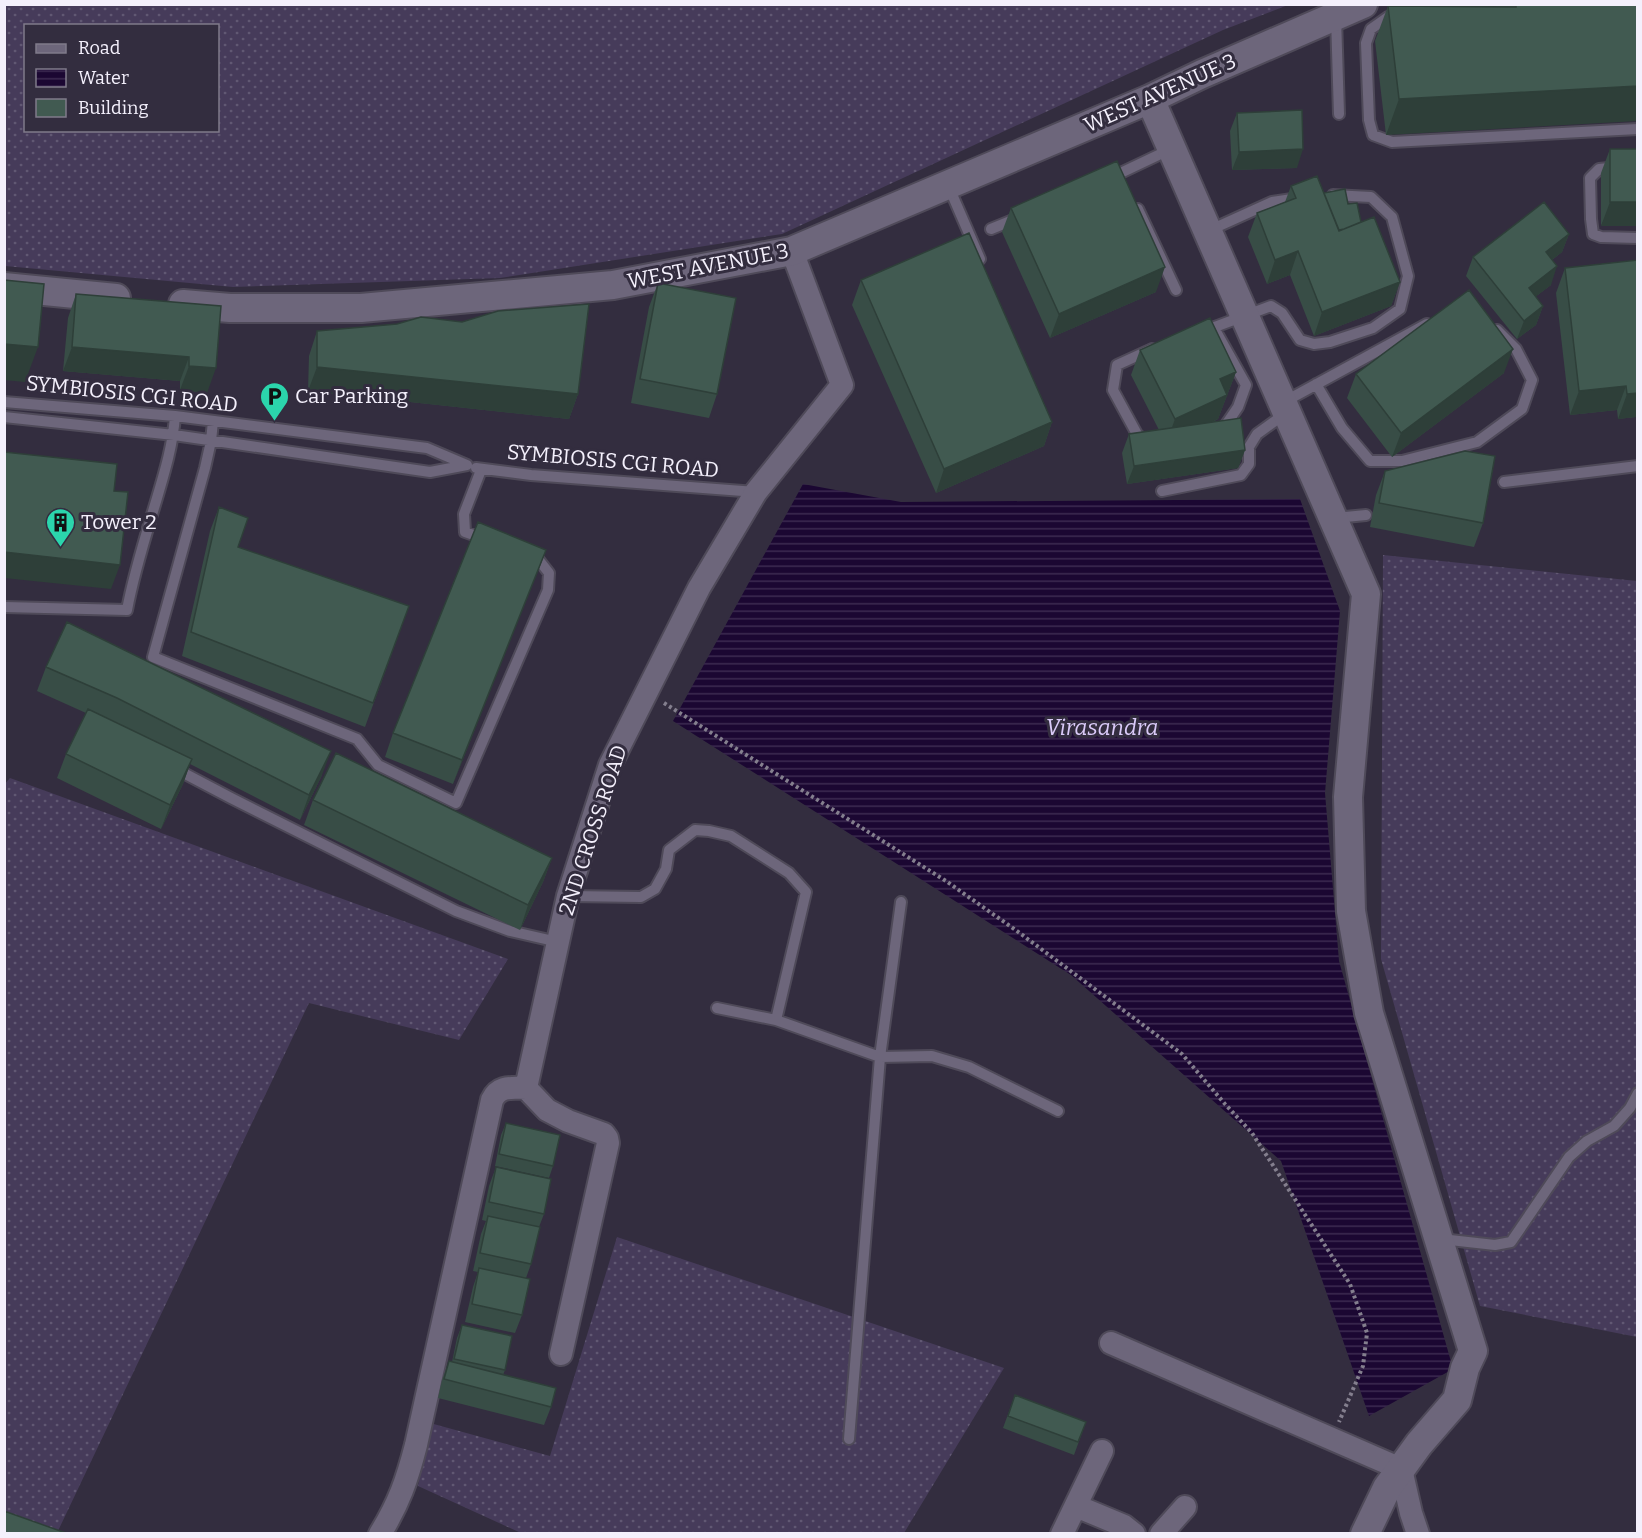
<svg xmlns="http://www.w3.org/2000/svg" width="1642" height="1538" viewBox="0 0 1642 1538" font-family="Bitter,serif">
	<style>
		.grass { fill: url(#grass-dots); fill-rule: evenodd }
		.water { fill: url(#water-rules) }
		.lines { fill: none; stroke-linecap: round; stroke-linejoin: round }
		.service-casing { stroke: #4f4a59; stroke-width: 14 }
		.minor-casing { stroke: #4f4a59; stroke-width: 26 }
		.tertiary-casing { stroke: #4f4a59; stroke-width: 32 }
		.path { stroke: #847f8e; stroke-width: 4; stroke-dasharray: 3 3; stroke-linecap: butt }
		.service { stroke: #6d667b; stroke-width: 10 }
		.minor { stroke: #6d667b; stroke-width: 22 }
		.tertiary { stroke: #6d667b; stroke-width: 28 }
		.wall { fill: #384d46 }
		.shaded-wall { fill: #2e3f39 }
		.building { fill: #415a51; stroke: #2e3f39; stroke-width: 1.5 }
		.labels { text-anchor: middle; stroke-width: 6; stroke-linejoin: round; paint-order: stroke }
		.street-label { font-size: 21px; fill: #f4f0fc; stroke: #332d3f }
		.poi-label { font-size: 21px; fill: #f4f0fc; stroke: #332d3f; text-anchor: start }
		.water-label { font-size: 22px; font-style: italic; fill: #dacaf8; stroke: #332d3f }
	</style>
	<defs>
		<pattern id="grass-dots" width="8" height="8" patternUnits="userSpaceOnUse" patternTransform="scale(1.5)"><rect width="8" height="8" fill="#463b5a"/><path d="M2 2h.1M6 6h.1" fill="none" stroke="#615873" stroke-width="1.8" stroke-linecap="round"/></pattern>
		<pattern id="water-rules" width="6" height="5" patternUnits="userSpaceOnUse" patternTransform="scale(1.5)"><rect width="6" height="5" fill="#1b0732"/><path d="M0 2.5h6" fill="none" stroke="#3d2b51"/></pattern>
	</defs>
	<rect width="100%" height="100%" fill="#332d3f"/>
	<path class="grass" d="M4 5 5 4 1288 5 1223 30 782 234 500 278 233 287 5 266ZM26 26H218V130H26Z
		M1383 555 1637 581V1337L1480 1306 1381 959Z
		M10 778 508 959 459 1040 309 1003 57 1533 5 1514 4 785Z
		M617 1237 1004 1368 904 1533H521L418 1486 430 1423 550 1456Z"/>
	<path class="water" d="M803 484 901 502 1300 499 1340 611 1325 793 1339 961 1453 1369 1369 1416 1281 1161 1071 975 673 721Z"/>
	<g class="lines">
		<defs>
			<path id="service" d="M1421 4 1388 17 1371 29 1366 43 1369 120 1373 135 1392 142 1638 129
				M1336 18 1339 114
				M1638 165 1599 169 1590 178 1591 219 1593 234 1601 237 1638 238
				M1110 178 1171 149
				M948 185 980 259
				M1138 209 1176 290
				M991 229 1018 218
				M1208 231 1272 202 1299 198
				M1214 328 1246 385 1238 407 1223 429 1219 430
				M1204 331 1271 306 1282 313 1300 340 1314 344 1330 342 1373 328 1400 309 1408 276 1392 217 1371 197 1333 195
				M1316 384 1342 428 1370 461H1402L1477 442 1522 409 1532 380 1516 349 1497 330
				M4 402 175 416 427 448 467 465 430 472 174 435 4 417
				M1282 403 1427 324
				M213 421 211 441 205 468 153 657 357 739 378 765 456 803 548 590 549 573 538 559 530 556
				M1146 439 1138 436 1113 390 1117 365 1152 349
				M476 468 531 475 756 492
				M481 470 464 514 465 532 485 539
				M1504 482 1638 466
				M1162 491 1241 475 1249 464V447L1257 434 1286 413
				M1335 518 1366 515
				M4 607 127 610C134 572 146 535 157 498 165 471 173 444 175 416
				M174 768 231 798 456 911 510 931 558 942
				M568 896 641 897 655 889 666 869 669 850 695 830 709 831 731 836 789 873 806 892 776 1020
				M717 1008 776 1020 880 1057 932 1056 969 1067 1058 1111
				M1441 1239 1495 1245 1511 1242 1569 1157 1587 1141 1614 1126 1630 1108 1638 1093
				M849 1439 880 1057 901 902"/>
			<path id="minor" d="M526 1088 568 896 610 765 699 588 756 492 842 385 792 251
				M526 1088 547 1110 568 1121 604 1134 607 1138 608 1143 561 1354
				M1111 1343 1401 1469 1411 1513 1418 1534
				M1076 1506 1124 1526 1134 1534
				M380 1534C399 1503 407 1480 416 1445L492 1100C499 1085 512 1088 526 1088
				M1062 1534 1102 1451
				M1161 1534 1185 1507"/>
			<path id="tertiary" d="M1150 99 1366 594 1348 797 1351 911 1369 1013 1473 1351 1465 1368 1457 1400 1419 1444 1387 1488 1365 1534
				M4 287 116 298
				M183 304 230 308H361L613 285 792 251 1150 99 1202 74 1363 4"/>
		</defs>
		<use href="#service" class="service-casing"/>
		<use href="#minor" class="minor-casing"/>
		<use href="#tertiary" class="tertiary-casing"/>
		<path class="path" d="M664 703 946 881 1017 931 1182 1054 1225 1104 1252 1133 1350 1284 1367 1333 1363 1366 1339 1422"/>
		<use href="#service" class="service"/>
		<use href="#minor" class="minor"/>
		<use href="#tertiary" class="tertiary"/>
	</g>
	<path class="wall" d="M1495 4H1638L1386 135 1375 41 1388 6 1496 7Z
		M1237 113 1297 168 1232 170 1230 131Z
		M1610 149H1638L1601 226V173Z
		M1291 186 1324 193 1348 204 1400 282 1391 306 1314 336 1290 275 1267 284 1248 237 1257 213 1285 202Z
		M1011 208 1156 292 1050 338 1002 232Z
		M1569 234 1562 252 1552 260 1551 285 1535 297 1543 306 1536 325 1517 339 1466 276 1473 257Z
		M1638 260V412L1636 417 1618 419 1617 410 1570 415 1556 293 1565 268Z
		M861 280 1052 422 1044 446 936 493 852 305Z
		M658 283 717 394 709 418 631 403 649 307Z
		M76 294 221 306 207 393 180 390V381L63 371 68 318Z
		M317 331 578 394 569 419 308 391 309 356Z
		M1140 350 1236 372 1218 419 1211 423 1245 450 1238 468 1127 484 1122 453 1129 434 1159 430 1131 375Z
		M1504 373 1392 457 1347 398 1356 374Z
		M1385 471 1483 523 1474 547 1370 527 1376 495Z
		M219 507 238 547 409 606 365 727 182 656 210 531Z
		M546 550 453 784 385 757 393 733Z
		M46 667 322 775 300 820 190 764 183 784 161 829 57 778 66 754 86 713 37 691Z
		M313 800 552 858 543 882 520 930 304 825Z
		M506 1123 553 1166 549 1178 495 1166 501 1135Z
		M496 1167 544 1214 539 1227 531 1264 526 1278 522 1315 515 1333 465 1322 473 1287 478 1272 473 1271 481 1234 486 1221 482 1220 489 1186Z
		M462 1325 505 1370 503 1375 551 1407 544 1425 438 1398 442 1380 449 1361 452 1362 457 1338Z
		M1015 1395 1086 1422 1074 1455 1003 1428Z"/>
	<path class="shaded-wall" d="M1638 86V121L1386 135 1399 99Z
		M1303 149 1297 168 1232 170 1239 152Z
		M1610 202H1638V226H1601Z
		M1569 234 1562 252 1539 270 1546 252Z
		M1298 251 1290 275 1267 284 1275 260Z
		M1557 266 1551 285 1522 307 1529 288Z
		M1165 267 1156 292 1050 338 1059 314Z
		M1400 282 1391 306 1314 336 1322 312Z
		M1543 306 1536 325 1517 339 1524 321Z
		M4 344 38 347 25 382 4 380Z
		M72 347 189 357 180 381 63 371Z
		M1513 349 1504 373 1392 457 1401 433Z
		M189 366 216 368 207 393 180 390Z
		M317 367 578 394 569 419 308 391Z
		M1236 372 1218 419 1166 444 1175 419 1220 379Z
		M1626 386 1617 410 1570 415 1579 391Z
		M1638 393V412L1636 417 1618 419 1627 394Z
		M1052 422 1044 446 936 493 944 469Z
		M1245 450 1238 468 1127 484 1134 466Z
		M546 550 537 574 453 784 462 760Z
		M4 552 120 565 111 589 4 578Z
		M331 751 322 775 300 820 309 795Z
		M192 759 183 784 161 829 170 805Z
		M552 858 543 882 520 930 528 905Z"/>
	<path class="building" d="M1516 4H1638V86L1399 99 1388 6 1516 7Z
		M1302 110 1303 149 1239 152 1237 113Z
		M1610 149H1638V202H1610Z
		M1117 161 1165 267 1059 314 1011 208Z
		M1317 176 1339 231 1374 217 1400 282 1322 312 1298 251 1275 260 1257 213 1296 198 1291 186Z
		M1345 189 1348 204 1357 203 1361 222 1344 229 1339 230 1324 193Z
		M1544 202 1569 234 1546 252 1557 266 1529 288 1543 306 1524 321 1473 257Z
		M969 233 1052 422 944 469 861 280Z
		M1638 260V393L1627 394 1626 386 1579 391 1565 268Z
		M4 280 44 284 38 347 4 344Z
		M658 283 736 298 717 394 640 379Z
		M1469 290 1513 349 1401 433 1356 374Z
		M76 294 221 306 216 368 189 366V357L72 347Z
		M589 304 578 394 317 367V331L397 324 421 317 462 322 498 311Z
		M1210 318 1236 372 1220 379 1227 395 1175 419 1140 350Z
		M1241 418 1245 450 1134 466 1129 434Z
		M1465 451 1495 456 1483 523 1379 503 1385 471Z
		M4 452 117 464 114 491 128 492 120 565 4 552Z
		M219 507 248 518 238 547 409 606 373 703 191 632Z
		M478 522 546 550 462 760 393 733Z
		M67 622 331 751 309 795 117 698 46 667Z
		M88 709 192 759 170 805 66 754Z
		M336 753 552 858 528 905 313 800Z
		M506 1123 560 1135 553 1166 499 1154Z
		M496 1167 551 1179 544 1214 489 1202Z
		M488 1216 540 1227 531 1264 480 1253Z
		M479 1268 530 1279 522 1315 472 1304Z
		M462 1325 512 1336 505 1370 454 1359Z
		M449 1361 556 1388 551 1407 444 1379Z
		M1015 1395 1086 1422 1078 1442 1008 1416Z
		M4 1511 66 1533H4Z"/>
	<defs>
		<symbol id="parking-pin" viewBox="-11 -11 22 30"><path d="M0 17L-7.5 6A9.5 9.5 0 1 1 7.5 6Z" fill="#2bd5ac" stroke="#332d3f"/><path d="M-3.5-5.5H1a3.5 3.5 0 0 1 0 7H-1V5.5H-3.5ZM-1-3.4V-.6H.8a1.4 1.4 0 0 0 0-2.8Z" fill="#111"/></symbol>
		<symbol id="building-pin" viewBox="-11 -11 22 30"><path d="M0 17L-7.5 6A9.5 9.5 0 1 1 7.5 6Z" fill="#2bd5ac" stroke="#332d3f"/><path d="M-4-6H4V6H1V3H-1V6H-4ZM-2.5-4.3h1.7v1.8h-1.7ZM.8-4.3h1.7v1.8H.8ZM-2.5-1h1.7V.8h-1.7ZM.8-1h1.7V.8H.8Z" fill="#111"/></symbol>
	</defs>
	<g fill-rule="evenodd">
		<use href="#parking-pin" x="258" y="380" width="33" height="45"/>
		<use href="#building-pin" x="44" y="506" width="33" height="45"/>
	</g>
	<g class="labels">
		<g class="street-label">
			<text transform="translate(1160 93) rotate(-24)" y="7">WEST AVENUE 3</text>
			<text transform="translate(708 266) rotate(-11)" y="7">WEST AVENUE 3</text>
			<text transform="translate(132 394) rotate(6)" y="7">SYMBIOSIS CGI ROAD</text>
			<text transform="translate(613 461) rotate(5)" y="7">SYMBIOSIS CGI ROAD</text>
			<text transform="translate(593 830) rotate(-72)" y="7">2ND CROSS ROAD</text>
		</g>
		<g class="poi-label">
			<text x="295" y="403">Car Parking</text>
			<text x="81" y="529">Tower 2</text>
		</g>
		<g class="water-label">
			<text x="1102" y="735">Virasandra</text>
		</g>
	</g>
	<rect width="1642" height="1538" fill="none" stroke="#f4f0fc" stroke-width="12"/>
	<rect x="24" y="24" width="195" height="108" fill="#332d3f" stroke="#807b8b" stroke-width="1.5"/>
	<rect x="36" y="44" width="30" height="9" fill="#6d667b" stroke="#807b8b" stroke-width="1.5"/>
	<text x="78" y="54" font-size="18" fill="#f4f0fc">Road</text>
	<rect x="36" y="69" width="30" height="18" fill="url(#water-rules)" stroke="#807b8b" stroke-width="1.5"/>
	<text x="78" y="84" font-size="18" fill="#f4f0fc">Water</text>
	<rect x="36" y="99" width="30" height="18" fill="#415a51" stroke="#807b8b" stroke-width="1.5"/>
	<text x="78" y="114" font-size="18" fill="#f4f0fc">Building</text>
</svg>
